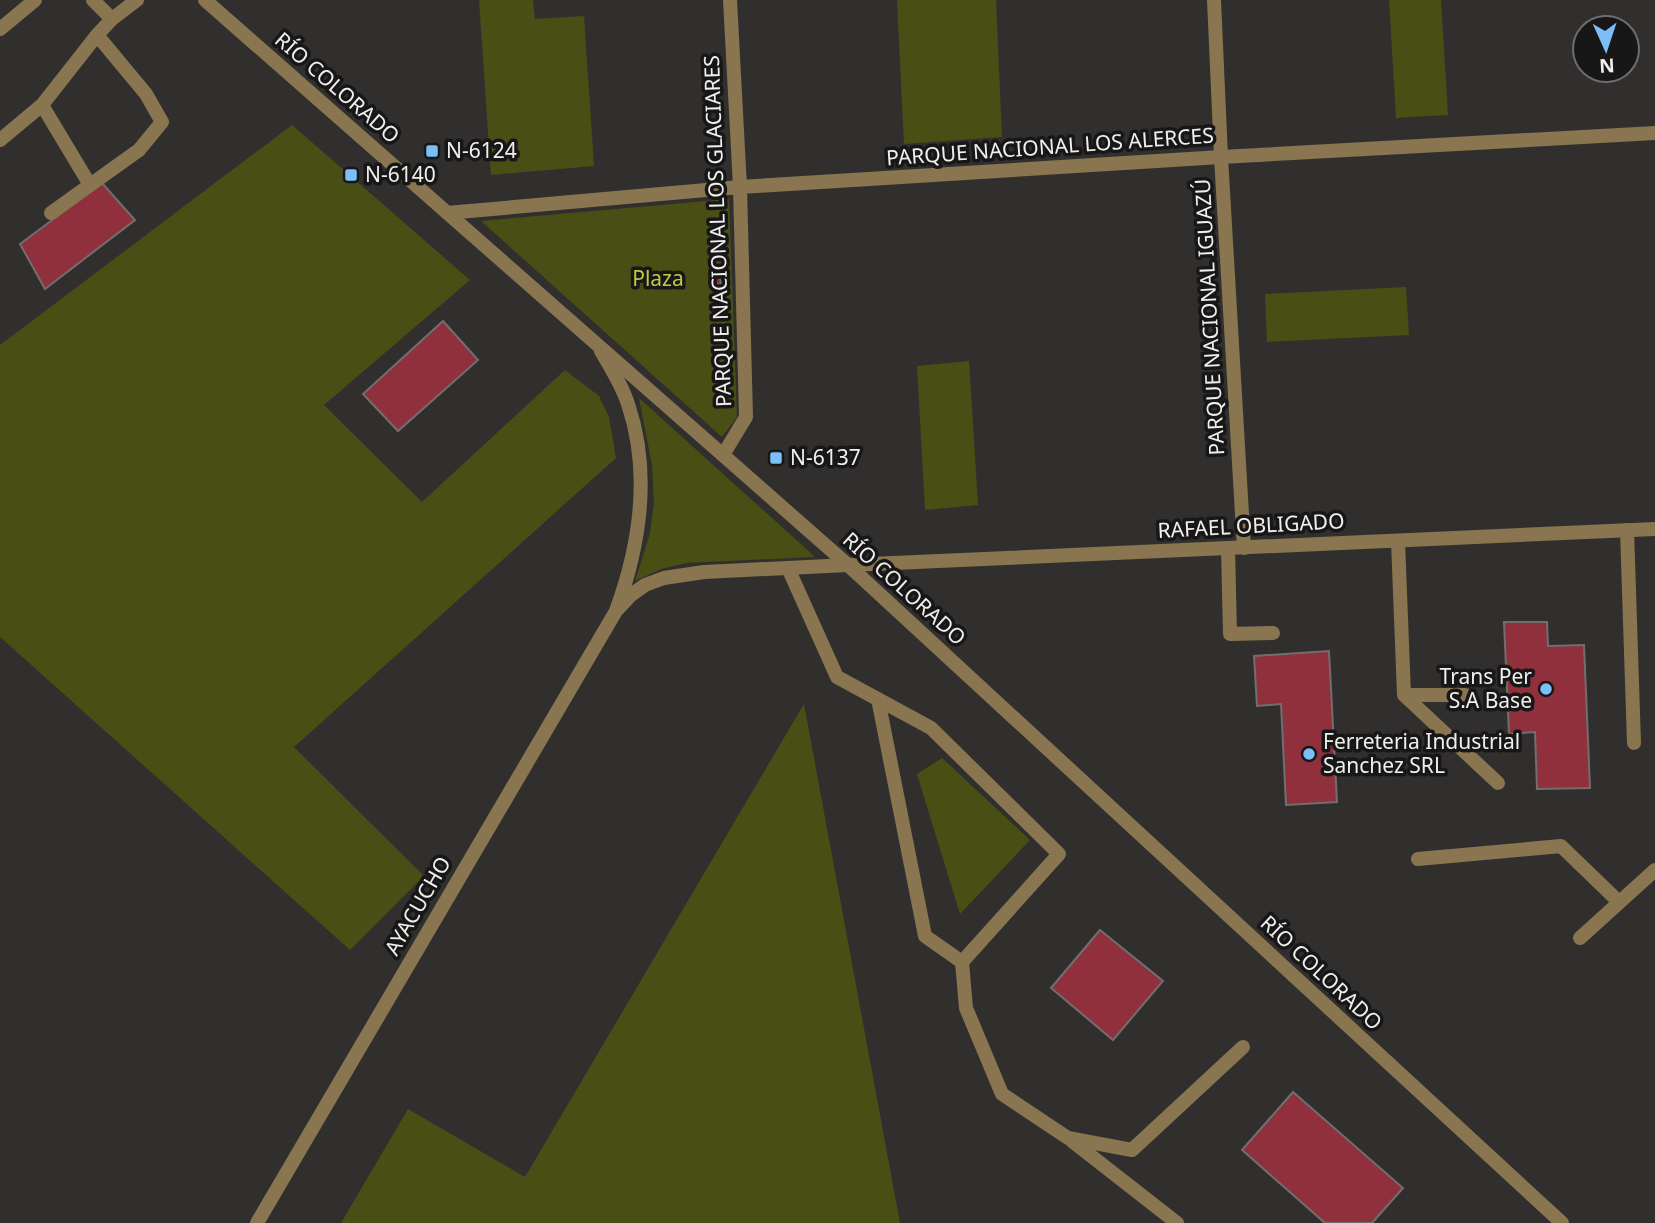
<svg xmlns="http://www.w3.org/2000/svg" width="1655" height="1223" viewBox="0 0 1655 1223" font-family="'Noto Sans',sans-serif">
	<style>
		.green { fill: #494e15 }
		.building { fill: #90303d; stroke: #716e6e; stroke-width: 2 }
		.lines { fill: none; stroke-linecap: round; stroke-linejoin: round }
		.service { stroke: #897550; stroke-width: 14 }
		.minor { stroke: #897550; stroke-width: 14 }
		.tertiary { stroke: #897550; stroke-width: 14 }
		.poi-dot { fill: #7bbef8; stroke: #181717; stroke-width: 2.5 }
		.labels { text-anchor: middle; stroke-width: 7; stroke-linejoin: round; paint-order: stroke }
		.street-label { font-size: 21px; fill: #f1efee; stroke: #181717 }
		.poi-label { font-size: 21px; fill: #f1efee; stroke: #181717; text-anchor: start }
		.park-label { font-size: 21px; fill: #bfca3e; stroke: #181717 }
	</style>
	<rect width="100%" height="100%" fill="#312f2e"/>
	<path class="green" d="M479 0H533L535 19 584 16 594 166 491 175Z
		M897 0H996L1002 137 904 144Z
		M1389 0H1441L1448 115 1396 118Z
		M292 125 470 280 324 405 422 502 565 370 599 396 609 417 616 458 294 747 424 876 350 950 0 637V345Z
		M729 199 737 417 722 437 481 221Z
		M1406 287 1409 335 1267 342 1265 294Z
		M969 361 978 505 925 510 917 366Z
		M639 398 814 556V557L687 563 661 569 635 581 650 533 654 504 652 465Z
		M804 704 900 1223H341L408 1109 525 1177Z
		M942 758 1030 840 960 914 917 774Z"/>
	<path class="building" d="M430 144 438 152 433 157 425 150Z
		M102 183 135 220 45 289 20 244Z
		M720 274 721 284 710 285V275Z
		M443 321 478 360 398 431 363 394Z
		M1504 622H1547L1548 646 1584 645 1590 788 1537 789 1535 732 1509 734Z
		M1329 651 1337 802 1286 805 1281 704 1257 706 1254 656Z
		M1100 930 1163 981 1113 1040 1051 988Z
		M1293 1092 1403 1188 1372 1223H1325L1242 1150Z"/>
	<g class="lines">
		<path class="service" d="M93 0 112 19 137 0
			M0 29 35 0
			M42 105 90 185
			M0 140 42 105 97 35
			M51 213 139 150 162 122 146 94 97 35 112 19
			M1627 530 1634 743
			M1398 541 1404 695H1465
			M1228 548 1230 634 1273 633
			M788 568 837 677 931 728 1059 854 962 962 925 936 878 699
			M1404 695 1498 783
			M1418 859 1561 846 1619 902
			M1580 938 1655 870
			M962 962 966 1008 1002 1094 1068 1138 1132 1150 1243 1047
			M1072 1141 1177 1223"/>
		<path class="minor" d="M1214 0 1221 157 1244 548
			M447 213 740 187 1221 157 1655 133
			M723 455 746 417 740 187 730 0
			M616 611 631 595 645 585 664 578 704 572 848 565 1562 1223
			M257 1223 616 611C640 545 651 472 628 404 622 385 611 368 601 351"/>
		<path class="tertiary" d="M205 0 848 565 1655 529"/>
	</g>
	<g class="poi-dot">
		<rect x="425" y="144" width="14" height="14" rx="3.5"/>
		<rect x="344" y="168" width="14" height="14" rx="3.5"/>
		<rect x="769" y="451" width="14" height="14" rx="3.5"/>
		<circle cx="1546" cy="689" r="7"/>
		<circle cx="1309" cy="754" r="7"/>
	</g>
	<g class="labels">
		<g class="street-label">
			<text transform="translate(337 88) rotate(41)" y="7">RÍO COLORADO</text>
			<text transform="translate(1050 147) rotate(-4)" y="7">PARQUE NACIONAL LOS ALERCES</text>
			<text transform="translate(718 231) rotate(-92)" y="7">PARQUE NACIONAL LOS GLACIARES</text>
			<text transform="translate(1210 317) rotate(-93)" y="7">PARQUE NACIONAL IGUAZÚ</text>
			<text transform="translate(1251 526) rotate(-3)" y="7">RAFAEL OBLIGADO</text>
			<text transform="translate(904 589) rotate(42)" y="7">RÍO COLORADO</text>
			<text transform="translate(418 906) rotate(-60)" y="7">AYACUCHO</text>
			<text transform="translate(1321 973) rotate(43)" y="7">RÍO COLORADO</text>
		</g>
		<g class="poi-label">
			<text x="446" y="158">N-6124</text>
			<text x="365" y="182">N-6140</text>
			<text x="790" y="465">N-6137</text>
			<text x="1532" y="684" text-anchor="end">Trans Per<tspan x="1532" dy="24">S.A Base</tspan></text>
			<text x="1323" y="749">Ferreteria Industrial<tspan x="1323" dy="24">Sanchez SRL</tspan></text>
		</g>
		<g class="park-label">
			<text x="658" y="286">Plaza</text>
		</g>
	</g>
	<g transform="translate(1606 49) rotate(177)"><circle r="33" fill="#181717" stroke="#6f6d6d" stroke-width="2"/>
	<path d="M0-5L12 26L0 18L-12 26Z" fill="#7bbef8"/>
	<text y="-10" font-size="19" font-weight="bold" text-anchor="middle" fill="#f1efee">N</text>
	</g>
</svg>
